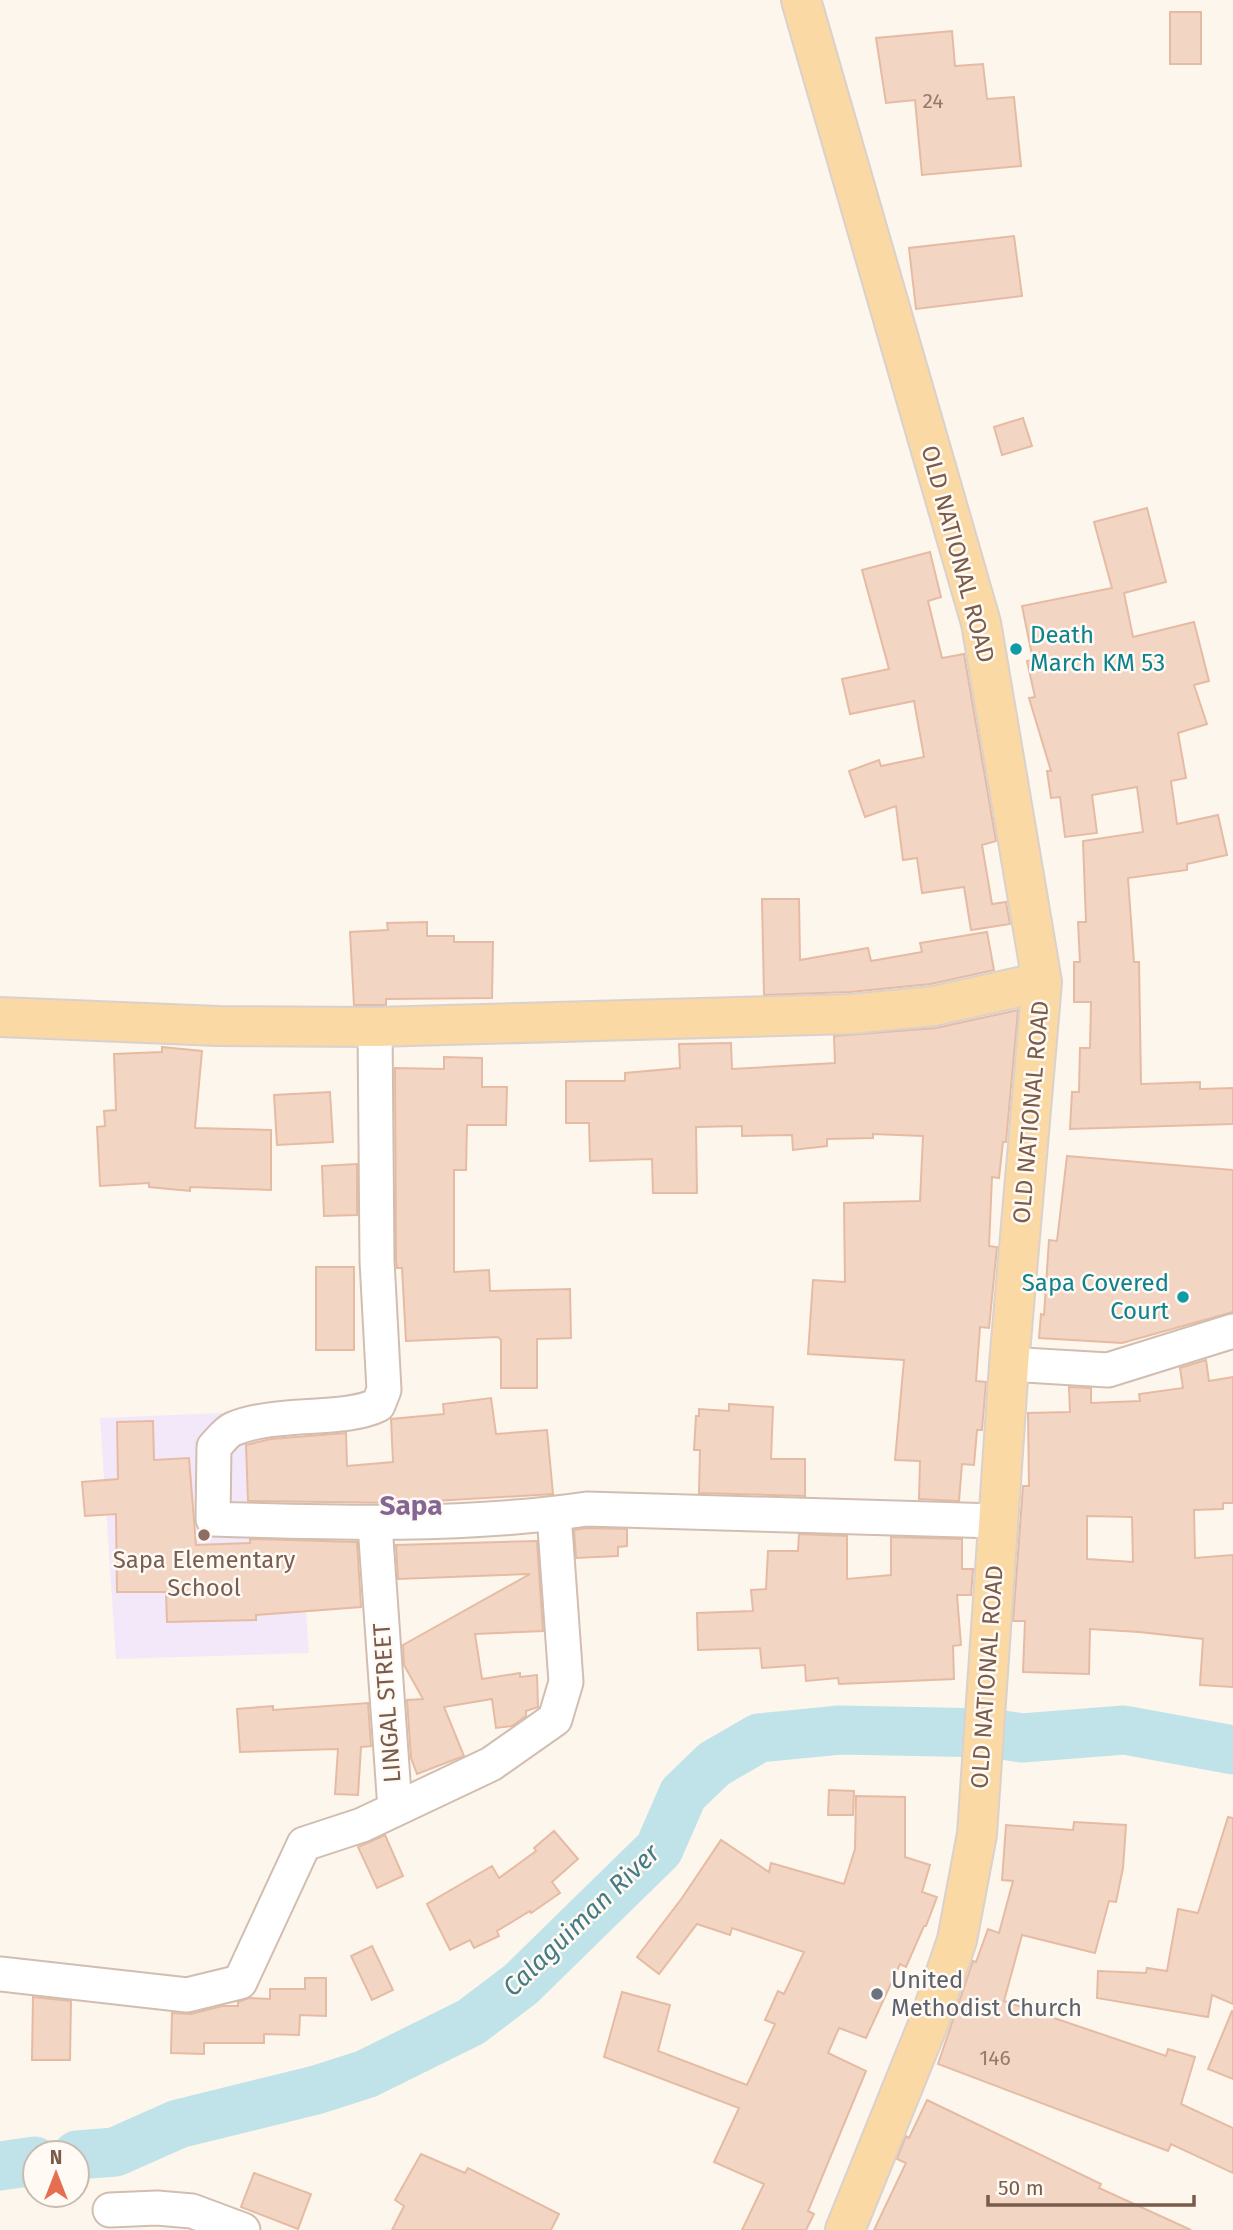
<svg xmlns="http://www.w3.org/2000/svg" width="1233" height="2230" viewBox="0 0 1233 2230" font-family="'Fira Sans',sans-serif">
	<style>
		.education { fill: #f3e8fa }
		.lines { fill: none; stroke-linecap: round; stroke-linejoin: round }
		.river { stroke: #bfe3e8; stroke-width: 49 }
		.building { fill: #f3d5c3; stroke: #e6bba3; stroke-width: 2; fill-rule: evenodd }
		.minor-casing { stroke: #d1beb0; stroke-width: 37 }
		.major-casing { stroke: #dad1cd; stroke-width: 42 }
		.minor { stroke: #fff; stroke-width: 33 }
		.major { stroke: #fbd9a5; stroke-width: 38 }
		.culture-dot { fill: #0f9aa8; stroke: #fffaf3; stroke-width: 2.5 }
		.education-dot { fill: #8d6e63; stroke: #fffaf3; stroke-width: 2.5 }
		.worship-dot { fill: #6b7280; stroke: #fffaf3; stroke-width: 2.5 }
		.labels { text-anchor: middle; stroke-width: 5; stroke-linejoin: round; paint-order: stroke }
		.number-label { font-size: 21px; fill: #987a6a }
		.street-label { font-size: 24px; fill: #7a5c4d; stroke: #fffaf3 }
		.culture-label { font-size: 24px; fill: #0d838f; stroke: #fffaf3; text-anchor: start }
		.education-label { font-size: 24px; fill: #785e54; stroke: #fffaf3 }
		.worship-label { font-size: 24px; fill: #5b616d; stroke: #fffaf3; text-anchor: start }
		.water-label { font-size: 26px; font-style: italic; fill: #437c86; stroke: #fffaf3 }
		.quarter-label { font-size: 28px; font-weight: bold; fill: #846695; stroke: #fffaf3 }
	</style>
	<rect width="100%" height="100%" fill="#fdf6ec"/>
	<path class="education" d="M291 1410 309 1653 116 1659 100 1418Z"/>
	<g class="lines">
		<path class="river" d="M77 2155 115 2152 178 2124 316 2090 366 2074 471 2022 521 1984 659 1849 683 1794 714 1764 759 1738 840 1730 990 1733 1022 1738 1124 1730 1233 1750
			M0 2166 35 2161"/>
	</g>
	<path class="building" d="M1170 12H1201V64H1170Z
		M952 31 955 66 983 64 987 99 1014 97 1021 166 922 175 915 100 886 103 876 38Z
		M1014 236 1022 296 916 309 909 248Z
		M1023 418 1032 446 1002 455 994 427Z
		M1147 508 1166 582 1124 593 1133 637 1194 622 1209 681 1194 685 1207 724 1178 733 1186 778 1171 781 1177 824 1218 815 1227 855 1187 864V870L1128 878 1134 962H1139L1141 1084 1200 1082V1089L1233 1088V1124L1070 1129 1072 1092H1079L1080 1048H1090L1091 1002H1074V962H1080L1078 922H1086L1083 841 1143 832 1137 787 1092 795 1097 833 1065 837 1060 797 1051 798 1047 771H1051L1029 698 1035 697 1027 661 1033 660 1022 606 1112 588 1094 522Z
		M930 552 941 597 928 601 942 658 964 654 996 841 982 845 992 904 1006 902 1010 924 971 930 964 887 922 893 917 858 903 860 896 806 865 817 849 771 879 760 881 766 924 757 914 701 850 714 842 679 889 669 862 570Z
		M762 899H799L800 960 868 948 871 961 922 952 920 943 987 932 994 970 931 984 850 992 764 995Z
		M427 922V936H454V942H493L492 998 386 999V1005H354L350 932 388 930 387 923Z
		M1018 1010 1006 1142H1003L999 1178 992 1177 989 1246 997 1247 989 1328 980 1327 976 1381 986 1382 982 1430H977L974 1465 962 1464 959 1501 919 1499 920 1461 895 1460 904 1360 808 1354 813 1280 845 1282 844 1203 920 1201 923 1136 873 1134V1138L827 1139V1146L793 1150 792 1135 742 1136V1126L696 1127 697 1193H653L652 1159 590 1161 589 1123H566V1081H625V1073L680 1068 679 1044 731 1043 732 1069 835 1063 834 1036 936 1028Z
		M162 1047 202 1051 195 1128 271 1130V1190L190 1187V1191L149 1187V1183L100 1186 97 1127 105 1126 104 1111 116 1110 114 1054 162 1052Z
		M444 1057 482 1058V1087H507L506 1125H467L466 1170H454V1272L489 1270 490 1291 570 1289 571 1338 537 1339V1388H501V1340L498 1337 406 1341 402 1268H397L396 1260 395 1068 444 1069Z
		M330 1092 333 1142 277 1145 274 1095Z
		M1067 1156 1233 1170V1312L1122 1343 1039 1338 1041 1314 1044 1315 1049 1240 1057 1241Z
		M357 1164V1215L324 1216 322 1166Z
		M316 1267H354V1350H316Z
		M1206 1360 1209 1381 1233 1377V1503H1223V1509L1194 1510 1195 1558 1233 1555V1687L1200 1685 1203 1639 1139 1632 1090 1629 1089 1674 1023 1672 1025 1621H1013L1023 1486H1029L1028 1413 1070 1412 1069 1387 1091 1388V1403L1140 1401 1139 1394 1183 1388 1180 1368ZM1087 1516 1132 1517 1133 1562 1087 1559Z
		M491 1398 496 1434 547 1430 553 1494 400 1503 248 1501 246 1445 271 1439 346 1433 347 1466 393 1462 391 1419 444 1414 443 1404Z
		M729 1404 773 1407 771 1459H805V1496L699 1493 700 1450H694L696 1416H699V1409L729 1411Z
		M153 1421 154 1460 189 1458 196 1545 250 1543V1539L357 1542 361 1607 256 1615V1620L167 1622 166 1592H117L116 1514 85 1516 82 1482 118 1479 117 1422Z
		M588 1528 627 1529V1546L618 1547V1556L576 1558 574 1530Z
		M799 1534 847 1536V1579L891 1575V1537L962 1539V1569H973L971 1595H957L961 1645 953 1646 954 1679 839 1684 838 1678 806 1681 805 1665 762 1668 760 1648 698 1650 697 1613 753 1611 751 1590 766 1589 768 1551H798Z
		M537 1541 543 1631 475 1634 482 1679 520 1673V1677L537 1675 538 1707 526 1711V1716L512 1726 496 1728 492 1699 444 1707 464 1756 417 1774 411 1758 407 1700 423 1699 404 1665 403 1645 530 1574 398 1579 396 1545Z
		M368 1703 371 1746 361 1747 358 1795 335 1794 338 1749 240 1752 237 1709 273 1706V1710Z
		M829 1790 854 1791 853 1815H828Z
		M856 1796 905 1797V1857L930 1865 922 1892 937 1897 926 1926H924L906 1967 900 1964 866 2038 839 2028 828 2053 866 2071 808 2211 814 2214 806 2230H742L764 2184 714 2162 739 2108 604 2057 622 1992 670 2005 658 2051 747 2085 775 2024 765 2020 778 1991 784 1994 804 1952 732 1928 730 1935 697 1924 659 1974 637 1957 682 1898 721 1840 769 1872 771 1863 844 1884 855 1849Z
		M1228 1817 1233 1818V2004L1212 1995 1208 2017 1097 1998 1098 1971 1146 1973 1147 1968 1167 1971 1178 1909 1198 1913Z
		M1074 1822 1126 1825 1123 1868 1116 1902 1109 1901 1095 1953 1022 1935 1004 2001 1166 2056 1168 2049 1195 2057 1181 2104 1233 2128V2173L1171 2144 1168 2151 938 2064 973 1961 976 1962 988 1929 999 1933 1013 1881 1002 1880 1006 1825 1073 1830Z
		M554 1831 578 1859 552 1882 560 1893 531 1913 530 1911 497 1931 499 1936 474 1948 470 1940 450 1950 427 1904 492 1866 499 1878 536 1851 534 1848Z
		M385 1835 403 1876 377 1888 358 1847Z
		M372 1946 393 1990 372 2000 351 1956Z
		M305 1978H326V2016L300 2015 299 2035 264 2034V2043H204V2054L171 2053 172 2013 191 2014 222 2006H238V2002L249 1998 270 1999V1989H305Z
		M33 1997 71 2001 70 2060H32Z
		M1232 2011H1233V2079L1208 2069Z
		M927 2100 1101 2184 1099 2188 1191 2230H874L906 2163 897 2159 906 2136 909 2138Z
		M421 2154 465 2173 468 2168 559 2214 551 2230H392L404 2206 395 2200Z
		M254 2173 311 2194 298 2229 241 2207Z"/>
	<g class="lines">
		<defs>
			<path id="minor" d="M375 1027 377 1261 384 1390 378 1405C343 1422 274 1411 233 1429 226 1432 219 1442 214 1447L213 1519C338 1523 463 1527 587 1509L997 1521
				M1009 1364 1108 1370 1233 1331
				M375 1525 395 1809
				M0 1974 187 1995 240 1982 304 1844 362 1825 491 1764 555 1719 566 1682 554 1514
				M110 2210 157 2208 192 2211 243 2230"/>
			<path id="major" d="M801 0 981 623 1042 982 1009 1364 977 1834 957 1940 929 2022 845 2230
				M0 1017 218 1026 375 1027 851 1014 934 1006 1042 982"/>
		</defs>
		<use href="#minor" class="minor-casing"/>
		<use href="#major" class="major-casing"/>
		<use href="#minor" class="minor"/>
		<use href="#major" class="major"/>
	</g>
	<g class="culture-dot">
		<circle cx="1016" cy="649" r="7"/>
		<circle cx="1183" cy="1297" r="7"/>
	</g>
	<circle class="education-dot" cx="204" cy="1535" r="7"/>
	<circle class="worship-dot" cx="877" cy="1994" r="7"/>
	<g class="labels">
		<g class="number-label">
			<text x="933" y="108">24</text>
			<text x="995" y="2065">146</text>
		</g>
		<g class="street-label">
			<text transform="translate(958 554) rotate(75)" y="8">OLD NATIONAL ROAD</text>
			<text transform="translate(1031 1112) rotate(-85)" y="8">OLD NATIONAL ROAD</text>
			<text transform="translate(987 1677) rotate(-86)" y="8">OLD NATIONAL ROAD</text>
			<text transform="translate(387 1703) rotate(-94)" y="8">LINGAL STREET</text>
		</g>
		<g class="culture-label">
			<text x="1030" y="643">Death<tspan x="1030" dy="28">March KM 53</tspan></text>
			<text x="1169" y="1291" text-anchor="end">Sapa Covered<tspan x="1169" dy="28">Court</tspan></text>
		</g>
		<g class="education-label">
			<text x="204" y="1568">Sapa Elementary<tspan x="204" dy="28">School</tspan></text>
		</g>
		<g class="worship-label">
			<text x="891" y="1988">United<tspan x="891" dy="28">Methodist Church</tspan></text>
		</g>
		<g class="water-label">
			<text transform="translate(581 1920) rotate(-44)" y="9">Calaguiman River</text>
		</g>
		<g class="quarter-label">
			<text x="411" y="1515">Sapa</text>
		</g>
	</g>
	<g transform="translate(56 2174)"><circle r="33" fill="#fffaf3" stroke="#cabbb1" stroke-width="2"/>
	<path d="M0-5L12 26L0 18L-12 26Z" fill="#e76f51"/>
	<text y="-10" font-size="19" font-weight="bold" text-anchor="middle" fill="#7a5c4d">N</text>
	</g>
	<path d="M988 2195v10h206v-10" fill="none" stroke="#7a5c4d" stroke-width="3.5"/>
	<text x="998" y="2195" font-size="21" fill="#7a5c4d" stroke="#fffaf3" stroke-width="5" paint-order="stroke">50 m</text>
</svg>
